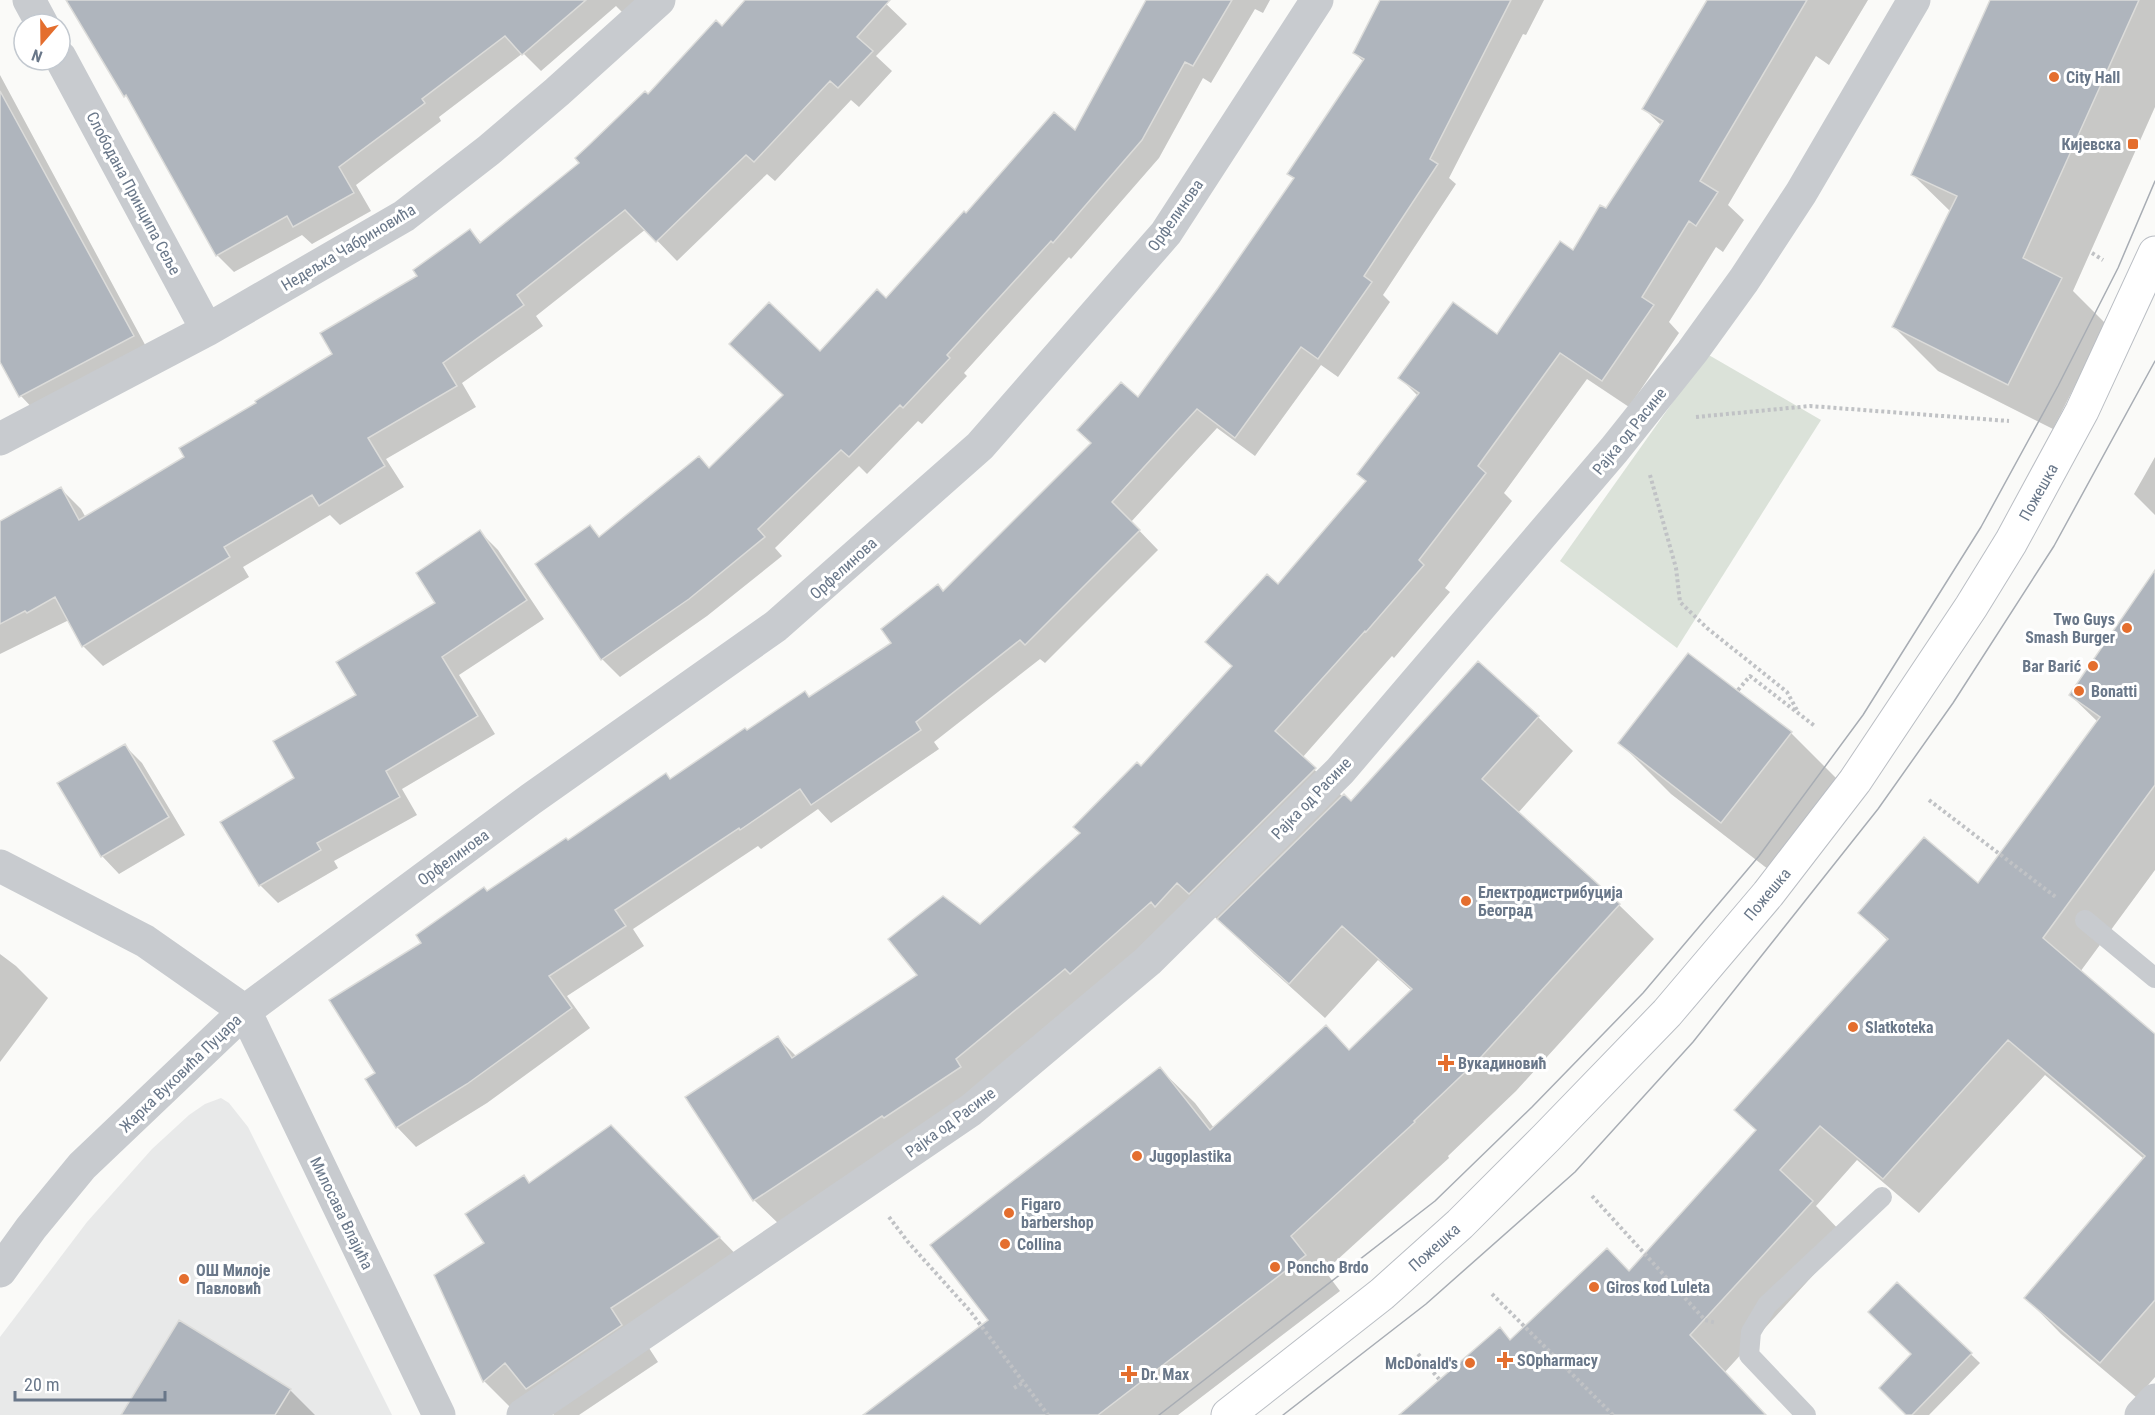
<svg xmlns="http://www.w3.org/2000/svg" width="2155" height="1415" viewBox="0 0 2155 1415" font-family="'Roboto Condensed',sans-serif">
	<style>
		.built { fill: #e8e9e9 }
		.green { fill: #dbe2d9 }
		.shadow { fill: #0003 }
		.building { fill: #afb5bd; stroke: #dcdcda; stroke-width: 1.5 }
		.lines { fill: none; stroke-linecap: round; stroke-linejoin: round }
		.secondary-casing { stroke: #babec4; stroke-width: 35 }
		.path { stroke: #c0c2c5; stroke-width: 4; stroke-dasharray: 3 3; stroke-linecap: butt }
		.lane { stroke: #c8cbcf; stroke-width: 20 }
		.street { stroke: #c8cbcf; stroke-width: 33 }
		.secondary { stroke: #fff; stroke-width: 33 }
		.tram { stroke: #a8adb4; stroke-width: 1.5 }
		.poi-dot { fill: #e46e2e; stroke: #fff; stroke-width: 2 }
		.labels { text-anchor: middle; stroke-width: 6; stroke-linejoin: round; paint-order: stroke }
		.poi-label { font-size: 16px; font-weight: bold; fill: #697789; stroke: #fff; text-anchor: start }
		.street-label { font-size: 16px; fill: #697789; stroke: #fff }
	</style>
	<rect width="100%" height="100%" fill="#fafaf8"/>
	<path class="built" d="M221 1098 229 1103 248 1127 392 1415H0V1337L87 1222 152 1149 189 1115 205 1104Z"/>
	<path class="green" d="M1707 354 1821 420 1677 648 1560 561Z"/>
	<path class="shadow" d="M395 0H643L627 17 616 6 541 71 523 53 439 117 441 121 356 185 371 211 312 244 302 235 234 272 217 255Z
		M747 0H882L907 24 876 56 892 71 859 107 851 100 775 181 767 174 677 261 646 229 536 316 543 326 462 383 476 407 386 459 404 487 340 525 330 515 243 567 249 577 103 666 83 646 69 620 0 654V523L61 489 81 509 86 518 186 457 258 403 334 354 470 231 482 243 582 163 648 96 722 28Z
		M1147 0H1270L1263 13 1255 9 1211 83 1203 78 1159 158 1071 259 1069 257 964 373 967 376 922 424 918 421 867 474 859 466 775 548 782 556 707 616 620 677 602 659 537 565 590 527 600 537 699 458 710 469 785 395 820 353 886 300 966 215 1075 132Z
		M1381 0H1544L1526 35 1523 34 1449 178 1456 184 1383 295 1390 302 1338 377 1321 365 1255 456 1217 428 1131 522 1158 550 1045 663 1040 659 934 742 939 749 831 823 818 809 761 849 758 846 633 929 644 946 567 996 590 1028 487 1103 416 1147 397 1127 367 1080 377 1073 423 943 487 892 747 732 810 698 894 643 1138 399 1219 289 1295 179 1289 174 1364 62 1354 53Z
		M1713 0H1868L1829 65 1816 56 1771 132 1728 205 1744 220 1723 252 1716 247 1669 322 1679 333 1629 407 1587 379 1504 493 1512 501 1445 588 1450 592 1394 658 1392 656 1302 758 1343 797 1351 803 1538 717 1573 751 1518 813 1619 905 1654 939 1516 1091 1448 1156 1449 1158 1325 1271 1340 1291 1178 1415H890L991 1321 1160 1069 1195 1103 1214 1128 1350 1051 1412 991 1378 960 1325 1018 1254 954 1218 918 1217 919 1205 909 982 1086 781 1226 754 1200 778 1038 797 1057 919 976 980 926 1082 833 1233 667 1207 642 1278 586 1367 482 1418 396 1400 378 1498 336 1573 252 1607 210 1662 126 1644 109Z
		M1991 0H2155V107L2073 291 2106 324 2053 429 1938 371 1893 326 1951 212 1913 175Z
		M0 75 150 354 38 414 21 396 0 359Z
		M2155 457V515L2134 494Z
		M480 532 498 550 544 619 459 675 495 734 402 789 417 815 334 861 338 868 278 903 260 885 222 823 296 778 358 695 437 603Z
		M2155 573V870L2080 972 2155 1035V1377L2137 1398 2061 1334 2026 1298 2144 1159 2045 1075 1919 1213 1857 1160 1816 1206 1847 1238 1725 1372 1766 1415H1402L1500 1329 1511 1341 1629 1272 1757 1131 1888 941 1860 913 1978 886 2098 722 2070 695Z
		M1791 733 1842 784 1773 873 1671 794 1620 743Z
		M125 746 142 763 185 835 119 874 102 856Z
		M0 954 16 966 48 998 0 1062Z
		M648 1164 755 1274 647 1345 658 1362 579 1415H554L540 1401 518 1415 484 1381 436 1276 486 1243 523 1177 530 1184Z
		M1897 1284 1980 1363 1929 1415H1908L1913 1354Z
		M290 1390 315 1415H123Z"/>
	<path class="building" d="M66 0H586L522 55 505 36 422 99 425 103 339 167 354 193 293 227 287 216 216 256 126 95 124 97Z
		M745 0H890L857 37 873 51 838 88 830 81 754 162 746 155 656 242 625 210 517 295 524 305 443 363 457 386 368 438 385 466 319 506 312 495 224 547 230 557 82 647 55 597 27 613 25 611 0 624V521L61 487 79 520 184 457 179 448 256 403 255 401 332 354 320 333 417 276 413 270 470 229 480 243 579 163 575 158 589 145 645 91 648 94 716 20 722 26Z
		M1146 0H1232L1193 66 1185 62 1142 140 1053 243 1051 241 947 355 950 358 903 408 900 405 849 457 841 450 758 529 765 537 689 599 601 660 535 564 590 525 599 537 699 456 709 468 783 395 729 344 769 302 820 351 877 289 886 298 964 211 966 213 1054 112 1075 130Z
		M1380 0H1511L1430 159 1438 164 1364 276 1372 282 1318 359 1301 347 1235 438 1197 409 1112 502 1140 530 1025 645 1020 640 916 722 921 730 811 805 800 789 740 830 739 828 615 910 626 926 549 976 572 1008 467 1084 396 1128 365 1079 375 1073 329 1000 421 943 416 935 484 887 487 891 566 838 568 840 666 773 670 779 745 728 747 730 805 691 809 697 891 643 881 629 938 584 943 591 1091 443 1077 430 1121 382 1138 397 1218 288 1294 178 1287 174 1364 59 1353 53Z
		M1707 0H1807L1700 181 1718 192 1696 226 1689 221 1642 297 1654 305 1602 381 1560 353 1478 466 1486 473 1419 560 1424 565 1366 632 1365 631 1275 731 1316 768 1189 894 1177 883 1155 907 1151 902 1070 974 1065 969 956 1059 961 1067 884 1118 882 1116 753 1201 685 1097 778 1036 792 1058 917 975 888 939 943 896 980 924 1080 833 1073 827 1137 762 1141 766 1232 666 1205 642 1267 574 1278 584 1366 481 1357 474 1419 393 1398 378 1453 302 1497 334 1560 241 1573 250 1600 205 1606 208 1663 121 1642 109Z
		M1990 0H2139L2023 258 2062 278 2008 385 1892 327 1957 196 1911 175Z
		M0 91 134 336 19 397 0 362Z
		M480 530 527 600 442 657 478 716 386 771 400 797 317 843 321 850 259 886 220 822 294 778 273 741 356 695 336 662 435 603 416 573Z
		M2155 570V785L2043 938 2155 1034V1300L2100 1363 2024 1298 2145 1156 2008 1040 1883 1179 1820 1126 1780 1170 1813 1201 1690 1335 1766 1415H1399L1500 1327 1510 1340 1607 1248 1629 1271 1756 1130 1734 1110 1888 939 1858 913 1924 837 1978 883 2100 717 2069 695Z
		M1688 653 1792 732 1721 823 1618 743Z
		M1478 661 1539 716 1482 779 1620 904 1482 1056 1414 1121 1415 1122 1291 1236 1306 1255 1098 1415H863L988 1320 930 1245 1160 1067 1210 1130 1326 1025 1349 1050 1412 989 1342 926 1289 984 1217 919 1344 794 1351 801Z
		M125 744 169 817 101 857 57 783Z
		M611 1125 720 1237 611 1308 622 1325 526 1389 505 1363 483 1382 434 1275 484 1243 465 1214 524 1175 529 1183Z
		M1897 1282 1972 1353 1912 1415H1906L1879 1388 1911 1354 1868 1312Z
		M179 1320 291 1389 275 1415H121Z"/>
	<g class="lines">
		<defs>
			<path id="secondary" d="M1228 1415 1382 1294 1460 1224 1546 1138 1667 1013 1768 894 1855 781 1971 607 2011 542 2082 411 2155 253"/>
		</defs>
		<use href="#secondary" class="secondary-casing"/>
		<path class="path" d="M2092 253 2103 260
			M1696 417 1810 406 2009 421
			M1650 475 1676 568 1680 602 1707 628 1787 692 1798 712
			M1738 690 1750 676 1816 727
			M1929 800 2057 898
			M1592 1196 1705 1320 1716 1323
			M889 1217 908 1242 970 1311 1048 1415
			M1492 1294 1613 1415
			M1418 1354 1439 1379
			M1565 1369 1578 1358
			M1014 1388 1024 1382"/>
		<path class="lane" d="M2085 920 2155 978
			M1806 1415 1749 1355 1751 1332 1767 1305 1882 1197"/>
		<path class="street" d="M29 0 42 24
			M60 57 207 330
			M0 439 207 330 404 216 489 150 557 92 659 0
			M0 866 145 941 245 1011 439 1415
			M0 1271 31 1228 82 1166 245 1011 531 799 776 626 980 446 1166 233 1317 0
			M523 1415 971 1110 1148 961 1340 771 1614 450 1692 352 1744 280 1801 193 1914 0
			M2141 1415 2155 1400"/>
		<use href="#secondary" class="secondary"/>
		<path class="tram" d="M1159 1415 1435 1201 1532 1107 1643 993 1759 856 1863 715 1981 527 2058 386 2118 268 2155 181
			M1283 1415 1426 1304 1575 1172 1693 1042 1878 809 1953 703 2054 546 2155 361"/>
	</g>
	<g class="poi-dot">
		<circle cx="2054" cy="77" r="6"/>
		<rect x="2127" y="138" width="12" height="12" rx="3"/>
		<circle cx="2127" cy="628" r="6"/>
		<circle cx="2093" cy="666" r="6"/>
		<circle cx="2079" cy="691" r="6"/>
		<circle cx="1466" cy="901" r="6"/>
		<circle cx="1853" cy="1027" r="6"/>
		<path d="M1443 1054h6v6h6v6h-6v6h-6v-6h-6v-6h6z"/>
		<circle cx="1137" cy="1156" r="6"/>
		<circle cx="1009" cy="1213" r="6"/>
		<circle cx="1005" cy="1244" r="6"/>
		<circle cx="1275" cy="1267" r="6"/>
		<circle cx="184" cy="1279" r="6"/>
		<circle cx="1594" cy="1287" r="6"/>
		<path d="M1502 1351h6v6h6v6h-6v6h-6v-6h-6v-6h6z"/>
		<circle cx="1470" cy="1363" r="6"/>
		<path d="M1126 1365h6v6h6v6h-6v6h-6v-6h-6v-6h6z"/>
	</g>
	<g class="labels">
		<g class="poi-label">
			<text x="2066" y="83">City Hall</text>
			<text x="2121" y="150" text-anchor="end">Кијевска</text>
			<text x="2115" y="625" text-anchor="end">Two Guys<tspan x="2115" dy="18">Smash Burger</tspan></text>
			<text x="2081" y="672" text-anchor="end">Bar Barić</text>
			<text x="2091" y="697">Bonatti</text>
			<text x="1478" y="898">Електродистрибуција<tspan x="1478" dy="18">Београд</tspan></text>
			<text x="1865" y="1033">Slatkoteka</text>
			<text x="1458" y="1069">Вукадиновић</text>
			<text x="1149" y="1162">Jugoplastika</text>
			<text x="1021" y="1210">Figaro<tspan x="1021" dy="18">barbershop</tspan></text>
			<text x="1017" y="1250">Collina</text>
			<text x="1287" y="1273">Poncho Brdo</text>
			<text x="196" y="1276">ОШ Милоје<tspan x="196" dy="18">Павловић</tspan></text>
			<text x="1606" y="1293">Giros kod Luleta</text>
			<text x="1517" y="1366">SOpharmacy</text>
			<text x="1458" y="1369" text-anchor="end">McDonald's</text>
			<text x="1141" y="1380">Dr. Max</text>
		</g>
		<g class="street-label">
			<text transform="translate(134 193) rotate(62)" y="6">Слободана Принципа Сеље</text>
			<text transform="translate(1175 215) rotate(-55)" y="6">Орфелинова</text>
			<text transform="translate(348 247) rotate(-31)" y="6">Недељка Чабриновића</text>
			<text transform="translate(1629 431) rotate(-51)" y="6">Рајка од Расине</text>
			<text transform="translate(2038 492) rotate(-61)" y="6">Пожешка</text>
			<text transform="translate(843 568) rotate(-42)" y="6">Орфелинова</text>
			<text transform="translate(1311 798) rotate(-46)" y="6">Рајка од Расине</text>
			<text transform="translate(453 857) rotate(-36)" y="6">Орфелинова</text>
			<text transform="translate(1767 894) rotate(-50)" y="6">Пожешка</text>
			<text transform="translate(180 1073) rotate(-44)" y="6">Жарка Вуковића Пуцара</text>
			<text transform="translate(950 1122) rotate(-36)" y="6">Рајка од Расине</text>
			<text transform="translate(342 1213) rotate(64)" y="6">Милосава Влајића</text>
			<text transform="translate(1434 1247) rotate(-42)" y="6">Пожешка</text>
		</g>
	</g>
	<g transform="translate(42 42) rotate(200)"><circle r="28" fill="#ffffff" stroke="#c3c9d0" stroke-width="1.5"/>
	<path d="M0-4.5L10 22L0 15L-10 22Z" fill="#e46e2e"/>
	<text y="-9" font-size="16" font-weight="bold" text-anchor="middle" fill="#697789">N</text>
	</g>
	<path d="M15 1391v9h150v-9" fill="none" stroke="#697789" stroke-width="3"/>
	<text x="24" y="1391" font-size="18" fill="#697789" stroke="#ffffff" stroke-width="4.5" paint-order="stroke">20 m</text>
</svg>
